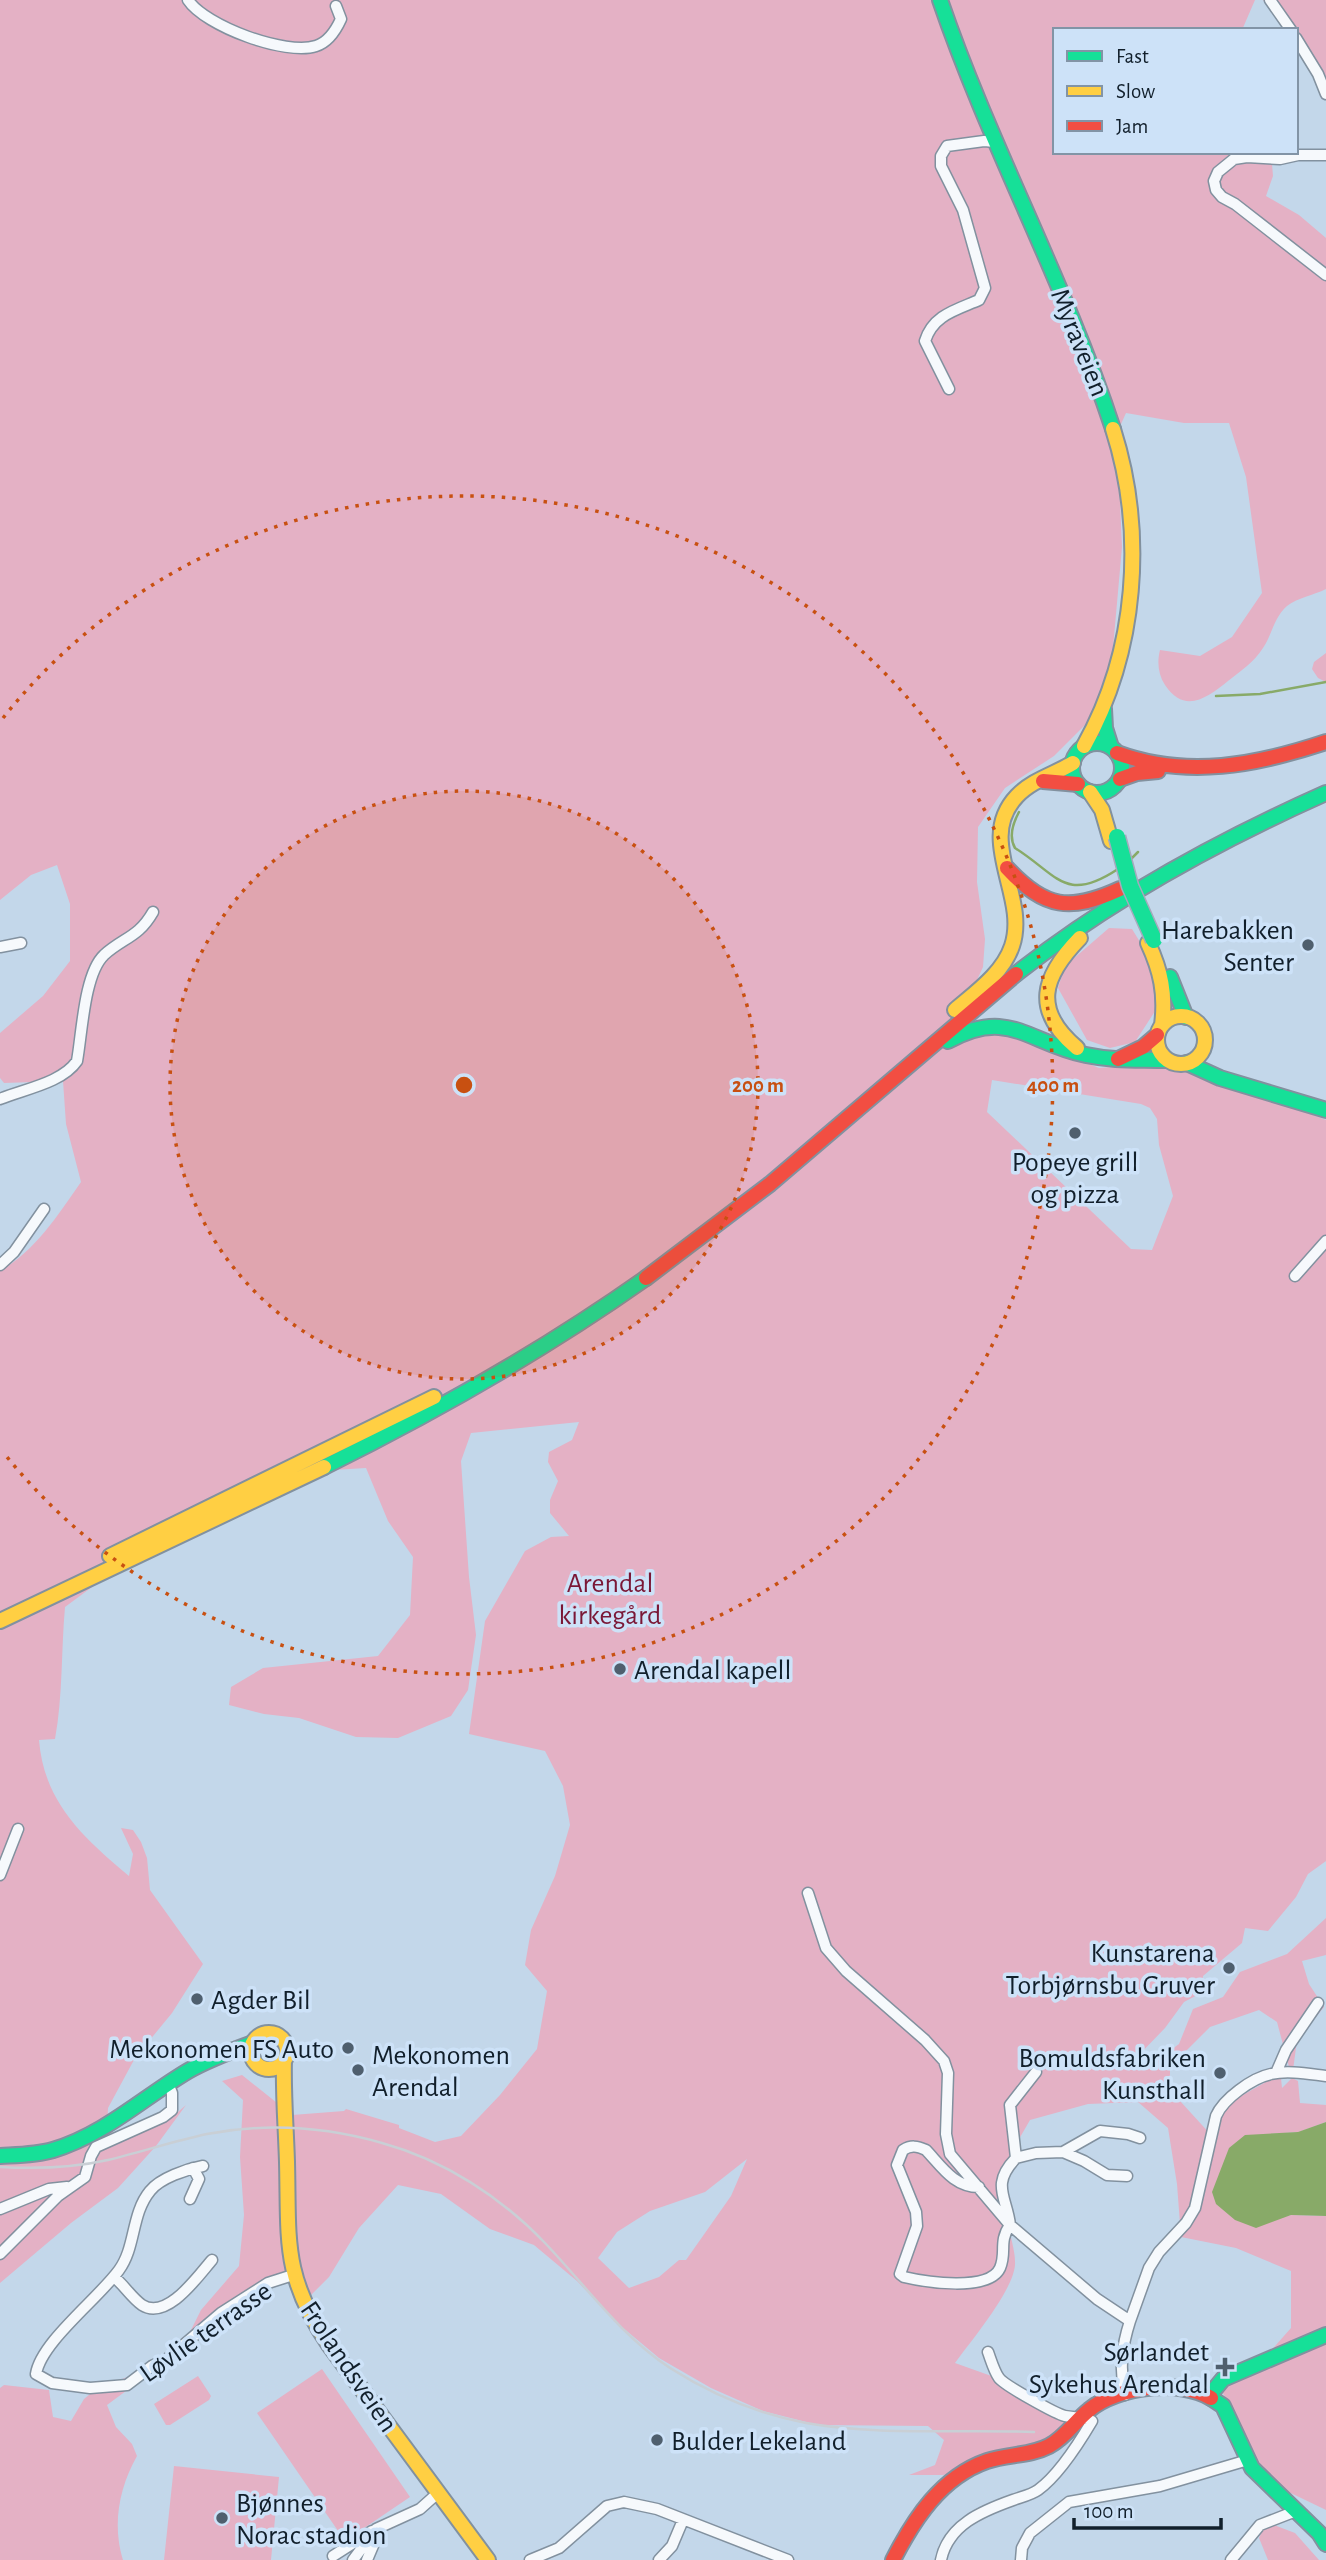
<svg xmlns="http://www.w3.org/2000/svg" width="1326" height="2560" viewBox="0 0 1326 2560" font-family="'Alegreya Sans',sans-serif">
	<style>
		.green { fill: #e4b1c5; fill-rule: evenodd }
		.water { fill: #88aa68 }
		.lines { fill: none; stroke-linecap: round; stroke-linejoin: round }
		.stream { stroke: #88aa68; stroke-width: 2.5 }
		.street-casing { stroke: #82919f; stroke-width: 13 }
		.fast-casing { stroke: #82919f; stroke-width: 18 }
		.slow-casing { stroke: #82919f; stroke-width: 18 }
		.jam-casing { stroke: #82919f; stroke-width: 18 }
		.street { stroke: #f6f9fc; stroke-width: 10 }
		.fast { stroke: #16e098; stroke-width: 14 }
		.slow { stroke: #ffcf43; stroke-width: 14 }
		.jam { stroke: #f24e42; stroke-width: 14 }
		.rail { stroke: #c9cfd5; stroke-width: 2.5 }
		.fast-bridge-casing { stroke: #a5aabd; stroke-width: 19; stroke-linecap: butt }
		.fast-bridge { stroke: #16e098; stroke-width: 16 }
		.ring { fill: none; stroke: #c85011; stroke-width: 3.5; stroke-dasharray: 3.5 7 }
		.poi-dot { fill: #4f5f6e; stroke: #cde2f8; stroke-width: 2.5 }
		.labels { text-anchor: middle; stroke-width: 7; stroke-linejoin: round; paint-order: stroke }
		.street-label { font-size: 28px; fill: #111f2b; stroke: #cde2f8 }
		.poi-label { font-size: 28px; fill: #111f2b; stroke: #cde2f8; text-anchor: end }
		.park-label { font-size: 28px; fill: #7a1736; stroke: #cde2f8 }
		.centre { fill: #c85011; stroke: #cde2f8; stroke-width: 3.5 }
		.ring-label { font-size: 21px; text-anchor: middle; font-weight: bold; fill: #c85011; stroke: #cde2f8; stroke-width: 7; stroke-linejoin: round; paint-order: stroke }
	</style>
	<rect width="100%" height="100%" fill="#c3d7ea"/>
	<path class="green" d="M0 0H1255L1242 30H1055V152H1271L1273 176 1266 196 1299 215 1326 238V589C1314 595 1297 598 1287 606 1274 617 1272 635 1263 648 1254 662 1241 671 1228 681 1208 697 1185 715 1165 685 1158 674 1157 662 1160 650L1200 656 1232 637 1262 593 1246 477 1229 423H1184L1126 413 1117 433 1122 547 1112 659 1095 715 1054 756 1005 788 978 827 977 882 985 939 983 967 959 1019 1011 1032 1099 1068 1147 1064 1196 1069 1326 1120V1861L1308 1874 1296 1897 1268 1931 1245 1928 1242 1943 1203 1976V1992L1184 2002 1165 2028 1137 2057 1144 2070 1179 2044 1193 2009 1223 1997 1240 1972 1287 1954 1326 1918V1955L1302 1961 1309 1984 1324 2007 1297 2040 1292 2078 1298 2081 1300 2103 1326 2105V2122L1299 2132 1244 2136 1276 2219 1291 2215 1326 2216V2510L1264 2480 1243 2431 1216 2380 1269 2353 1291 2328V2271L1236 2248 1181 2237 1177 2184 1168 2128 1138 2102 1088 2104 1030 2120 1015 2146 996 2202 1010 2216C1007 2233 1016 2248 1015 2265 1013 2291 971 2341 955 2363L997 2378 1071 2420 1052 2438 999 2460 943 2475H909L935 2465 944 2440 928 2426 818 2425 763 2411 711 2388 659 2358 616 2322 577 2281 534 2245 490 2229 441 2194 398 2185 359 2228 329 2277 310 2296 275 2276 238 2318 191 2343 107 2405 116 2427 132 2444 137 2456C119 2488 112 2525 123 2560H0V2388L4 2385 49 2390 53 2417 71 2421 84 2399 95 2390 145 2370 189 2334 201 2310 239 2266 244 2215 240 2157 243 2100 222 2081 242 2075 292 2115 344 2111 346 2109 399 2125V2128L435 2142 461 2136 500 2095 537 2049 547 1991 525 1965 531 1930 555 1876 570 1825 563 1786 545 1751 469 1734 485 1621 525 1551 551 1537 569 1536 550 1513V1500L558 1481 548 1462 549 1452 572 1440 579 1422 471 1433 461 1461 469 1577 476 1635 468 1690 451 1716 398 1738 356 1737 299 1718 264 1714 229 1705 231 1687 263 1668 378 1656 410 1615 413 1557 388 1521 366 1468 317 1471 111 1573 65 1607C61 1651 63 1695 55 1739L39 1740C44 1803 84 1838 129 1876L133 1854 121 1828 133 1830 141 1842 147 1858 150 1890 203 1964 172 2013 135 2058 108 2108 107 2130 129 2138 178 2112 186 2105 156 2146 118 2188 71 2223 0 2283V1271C35 1251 58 1215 81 1182L66 1124 63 1081 4 1083 0 1078V1033L43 996 70 961V904L57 865 31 875 0 900ZM992 1080 1141 1104 1150 1108 1157 1119 1159 1145 1173 1196 1152 1250 1131 1249 987 1112ZM1259 2010 1277 2022 1292 2078 1282 2088 1281 2078H1273L1227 2104 1212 2136 1170 2090V2067L1210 2027ZM747 2159 731 2196 686 2260H679L659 2277 629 2288 598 2258 617 2232 650 2211 705 2192Z
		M1263 0H1326V98L1296 42V30H1287Z
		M1326 653V682L1318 678 1312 669 1314 662Z
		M1109 928 1132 929 1148 955 1161 1002 1135 1042 1110 1048 1087 1040 1058 988 1065 966Z
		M322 2369 410 2497 345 2541 257 2413Z
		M198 2376 211 2396 209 2400 170 2425H166L154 2404Z
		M174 2466 279 2477 271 2560H164Z
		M1266 2522 1295 2533 1319 2560H1268L1259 2538Z"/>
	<path class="water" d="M1326 2122V2216L1291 2215 1256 2228 1235 2220 1216 2204 1212 2192 1229 2148 1245 2135 1298 2132Z"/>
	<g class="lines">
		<path class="stream" d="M1216 696 1260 694 1326 682
			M1019 812C1013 823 1008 836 1015 848 1058 875 1065 904 1118 869
			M1129 861 1138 852"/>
		<defs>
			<path id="street" d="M188 0C205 26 286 56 316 46 329 42 336 30 341 19L336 6
				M1270 0 1291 30
				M1296 38 1318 74 1326 94
				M1326 155H1298L1280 159 1247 157 1234 159 1218 172 1214 181 1216 190 1222 197 1235 204 1326 275
				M949 389 925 341C933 315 956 310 979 300L985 288 963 210 941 166V156L947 146 984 141 995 142
				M0 947 21 943
				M0 1099C24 1089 62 1083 77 1061 82 1034 84 974 104 955 124 937 138 938 153 912
				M0 1265 14 1252 44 1209
				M1295 1276 1326 1241
				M0 1875 18 1829
				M808 1893 826 1948 846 1971 925 2040 944 2061 948 2073 946 2134 950 2154 1010 2225 1097 2299 1130 2321C1122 2346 1119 2368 1125 2395
				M1276 2073 1286 2050 1318 2003
				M1063 2152 1084 2161 1107 2175 1127 2176
				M1016 2158 1010 2105 1036 2072
				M203 2166C187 2169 160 2178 150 2191 131 2214 136 2247 119 2270 98 2299 41 2342 36 2374L52 2383 90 2388 127 2385 152 2366 167 2359 221 2313 268 2283 293 2275
				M979 2187C954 2187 942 2167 926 2150 917 2146 911 2145 903 2150L897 2165 916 2212 917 2226 900 2274 904 2277C925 2282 989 2292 1000 2268 1007 2252 998 2242 1010 2225 1007 2197 990 2185 1016 2158L1036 2153 1063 2152 1100 2131 1128 2134 1140 2138
				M190 2199 199 2179 193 2168
				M0 2209 49 2189 67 2187
				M0 2254 58 2196 85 2177 91 2156 96 2147 163 2117 172 2110V2093L168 2083
				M114 2277C124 2285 131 2297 142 2305 167 2321 198 2276 212 2260
				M1130 2321 1149 2268 1159 2252 1186 2223 1195 2208 1216 2116C1223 2099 1252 2078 1271 2074 1288 2070 1309 2074 1326 2076
				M333 2556 372 2531
				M353 2560 376 2529 420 2509 439 2492
				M367 2560 375 2541 376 2530
				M530 2560 559 2548 607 2506 624 2502 657 2509 788 2560
				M659 2560 672 2546 683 2520
				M941 2560C948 2525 982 2511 1013 2500 1021 2497 1031 2495 1038 2490 1059 2475 1079 2443 1092 2421 1082 2416 1075 2418 1065 2416 1056 2414 1004 2385 999 2378 994 2371 991 2360 988 2352
				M1021 2560 1022 2548 1030 2533 1069 2502 1160 2486 1248 2460
				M1231 2560 1260 2525 1296 2511"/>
			<path id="fast" d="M940 0C990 146 1065 282 1113 429
				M1104 709 1105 728 1111 747
				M1072 768a25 25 0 1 1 50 0a25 25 0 1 1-50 0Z
				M1016 974C1111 899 1216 842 1326 793
				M1170 977 1186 1017
				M948 1041C1009 1007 1028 1043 1086 1055 1114 1061 1139 1059 1167 1060
				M1187 1063 1220 1078 1326 1110
				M324 1467C437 1411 544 1350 646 1278
				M0 2156C18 2155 36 2155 53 2150 104 2135 144 2097 188 2071 209 2059 231 2051 253 2043
				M1209 2396 1223 2379 1326 2335
				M1211 2398 1223 2406 1252 2468 1319 2533 1326 2544"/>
			<path id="slow" d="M1084 746C1137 651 1146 533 1113 429
				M1090 792 1102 810 1111 841
				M1148 943C1161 971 1166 994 1162 1025
				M955 1010C976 992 1003 973 1012 946 1029 896 975 840 1017 796 1032 780 1055 774 1073 763
				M1157 1040a24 24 0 1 1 48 0a24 24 0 1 1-48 0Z
				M1077 1048C1032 1010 1042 977 1080 938
				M110 1556 434 1397
				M0 1621 324 1467
				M251 2051a18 18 0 1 1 36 0a18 18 0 1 1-36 0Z
				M284 2060C283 2094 286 2128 287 2162 289 2240 282 2276 329 2345L488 2560"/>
			<path id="jam" d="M1117 753C1187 779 1257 765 1326 742
				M1120 779 1137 773 1158 771
				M1043 781 1078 784
				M1007 868C1045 909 1070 912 1120 889
				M1118 1059 1143 1047 1157 1035
				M646 1278 770 1184 1016 974
				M893 2560C914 2519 941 2477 987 2461 1007 2454 1030 2456 1049 2446 1066 2437 1075 2421 1089 2410 1118 2386 1180 2379 1211 2398"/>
		</defs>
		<use href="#street" class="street-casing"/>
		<use href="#fast" class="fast-casing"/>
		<use href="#slow" class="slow-casing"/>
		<use href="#jam" class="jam-casing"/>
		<use href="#street" class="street"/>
		<use href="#fast" class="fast"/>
		<use href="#slow" class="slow"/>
		<use href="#jam" class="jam"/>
		<path class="rail" d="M0 2167C36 2169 72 2168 108 2160 141 2152 174 2141 207 2134 265 2123 326 2127 382 2143 444 2160 501 2197 545 2243 586 2286 620 2335 670 2368 711 2394 758 2414 806 2423 878 2436 960 2429 1034 2432"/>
		<defs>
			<path id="fast-bridge" d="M1117 837 1130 886 1154 940"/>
		</defs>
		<use href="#fast-bridge" class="fast-bridge-casing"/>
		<use href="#fast-bridge" class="fast-bridge"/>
	</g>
	<circle cx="464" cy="1085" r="294" fill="#c85011" fill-opacity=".12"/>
	<g class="ring">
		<circle cx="464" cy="1085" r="294"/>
		<path d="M3 718A589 589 0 1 1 3 1452"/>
	</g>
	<g class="poi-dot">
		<circle cx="1308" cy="945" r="7"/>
		<circle cx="1075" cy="1133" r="7"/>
		<circle cx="620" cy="1669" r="7"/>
		<circle cx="1229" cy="1968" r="7"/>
		<circle cx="197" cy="1999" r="7"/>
		<circle cx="348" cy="2048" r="7"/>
		<circle cx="358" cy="2070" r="7"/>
		<circle cx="1220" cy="2073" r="7"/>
		<path d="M1221.5 2356.5h7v7h7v7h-7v7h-7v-7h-7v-7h7z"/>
		<circle cx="657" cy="2440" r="7"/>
		<circle cx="222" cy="2518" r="7"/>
	</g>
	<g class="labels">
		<g class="street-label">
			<text transform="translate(1081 342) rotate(68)" y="10">Myraveien</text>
			<text transform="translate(205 2331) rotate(-35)" y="10">Løvlie terrasse</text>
			<text transform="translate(350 2366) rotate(56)" y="10">Frolandsveien</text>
		</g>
		<g class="poi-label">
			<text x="1294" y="939">Harebakken<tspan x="1294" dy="32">Senter</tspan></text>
			<text x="1075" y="1171" text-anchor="middle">Popeye grill<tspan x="1075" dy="32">og pizza</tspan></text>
			<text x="634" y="1679" text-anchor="start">Arendal kapell</text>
			<text x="1215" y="1962">Kunstarena<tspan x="1215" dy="32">Torbjørnsbu Gruver</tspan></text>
			<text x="211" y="2009" text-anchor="start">Agder Bil</text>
			<text x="334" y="2058">Mekonomen FS Auto</text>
			<text x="372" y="2064" text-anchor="start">Mekonomen<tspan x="372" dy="32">Arendal</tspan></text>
			<text x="1206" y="2067">Bomuldsfabriken<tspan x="1206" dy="32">Kunsthall</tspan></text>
			<text x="1209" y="2361">Sørlandet<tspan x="1209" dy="32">Sykehus Arendal</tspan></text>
			<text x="671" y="2450" text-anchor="start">Bulder Lekeland</text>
			<text x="236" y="2512" text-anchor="start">Bjønnes<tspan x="236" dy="32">Norac stadion</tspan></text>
		</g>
		<g class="park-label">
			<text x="610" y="1592">Arendal<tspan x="610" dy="32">kirkegård</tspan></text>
		</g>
	</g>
	<circle cx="464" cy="1085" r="10" class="centre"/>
	<g class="ring-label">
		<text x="758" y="1092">200 m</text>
		<text x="1053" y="1092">400 m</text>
	</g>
	<rect x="1053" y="28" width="245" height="126" fill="#cde2f8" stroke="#8294a6" stroke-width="2"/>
	<rect x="1067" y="51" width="35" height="10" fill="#16e098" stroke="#8294a6" stroke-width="2"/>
	<text x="1116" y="63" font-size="21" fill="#111f2b">Fast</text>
	<rect x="1067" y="86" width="35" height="10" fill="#ffcf43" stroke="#8294a6" stroke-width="2"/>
	<text x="1116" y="98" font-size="21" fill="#111f2b">Slow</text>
	<rect x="1067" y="121" width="35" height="10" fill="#f24e42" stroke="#8294a6" stroke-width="2"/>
	<text x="1116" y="133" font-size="21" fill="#111f2b">Jam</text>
	<path d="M1074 2518v10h147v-10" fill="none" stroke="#111f2b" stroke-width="3.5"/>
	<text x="1084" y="2518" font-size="21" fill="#111f2b" stroke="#cde2f8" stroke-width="5" paint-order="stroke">100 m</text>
</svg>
